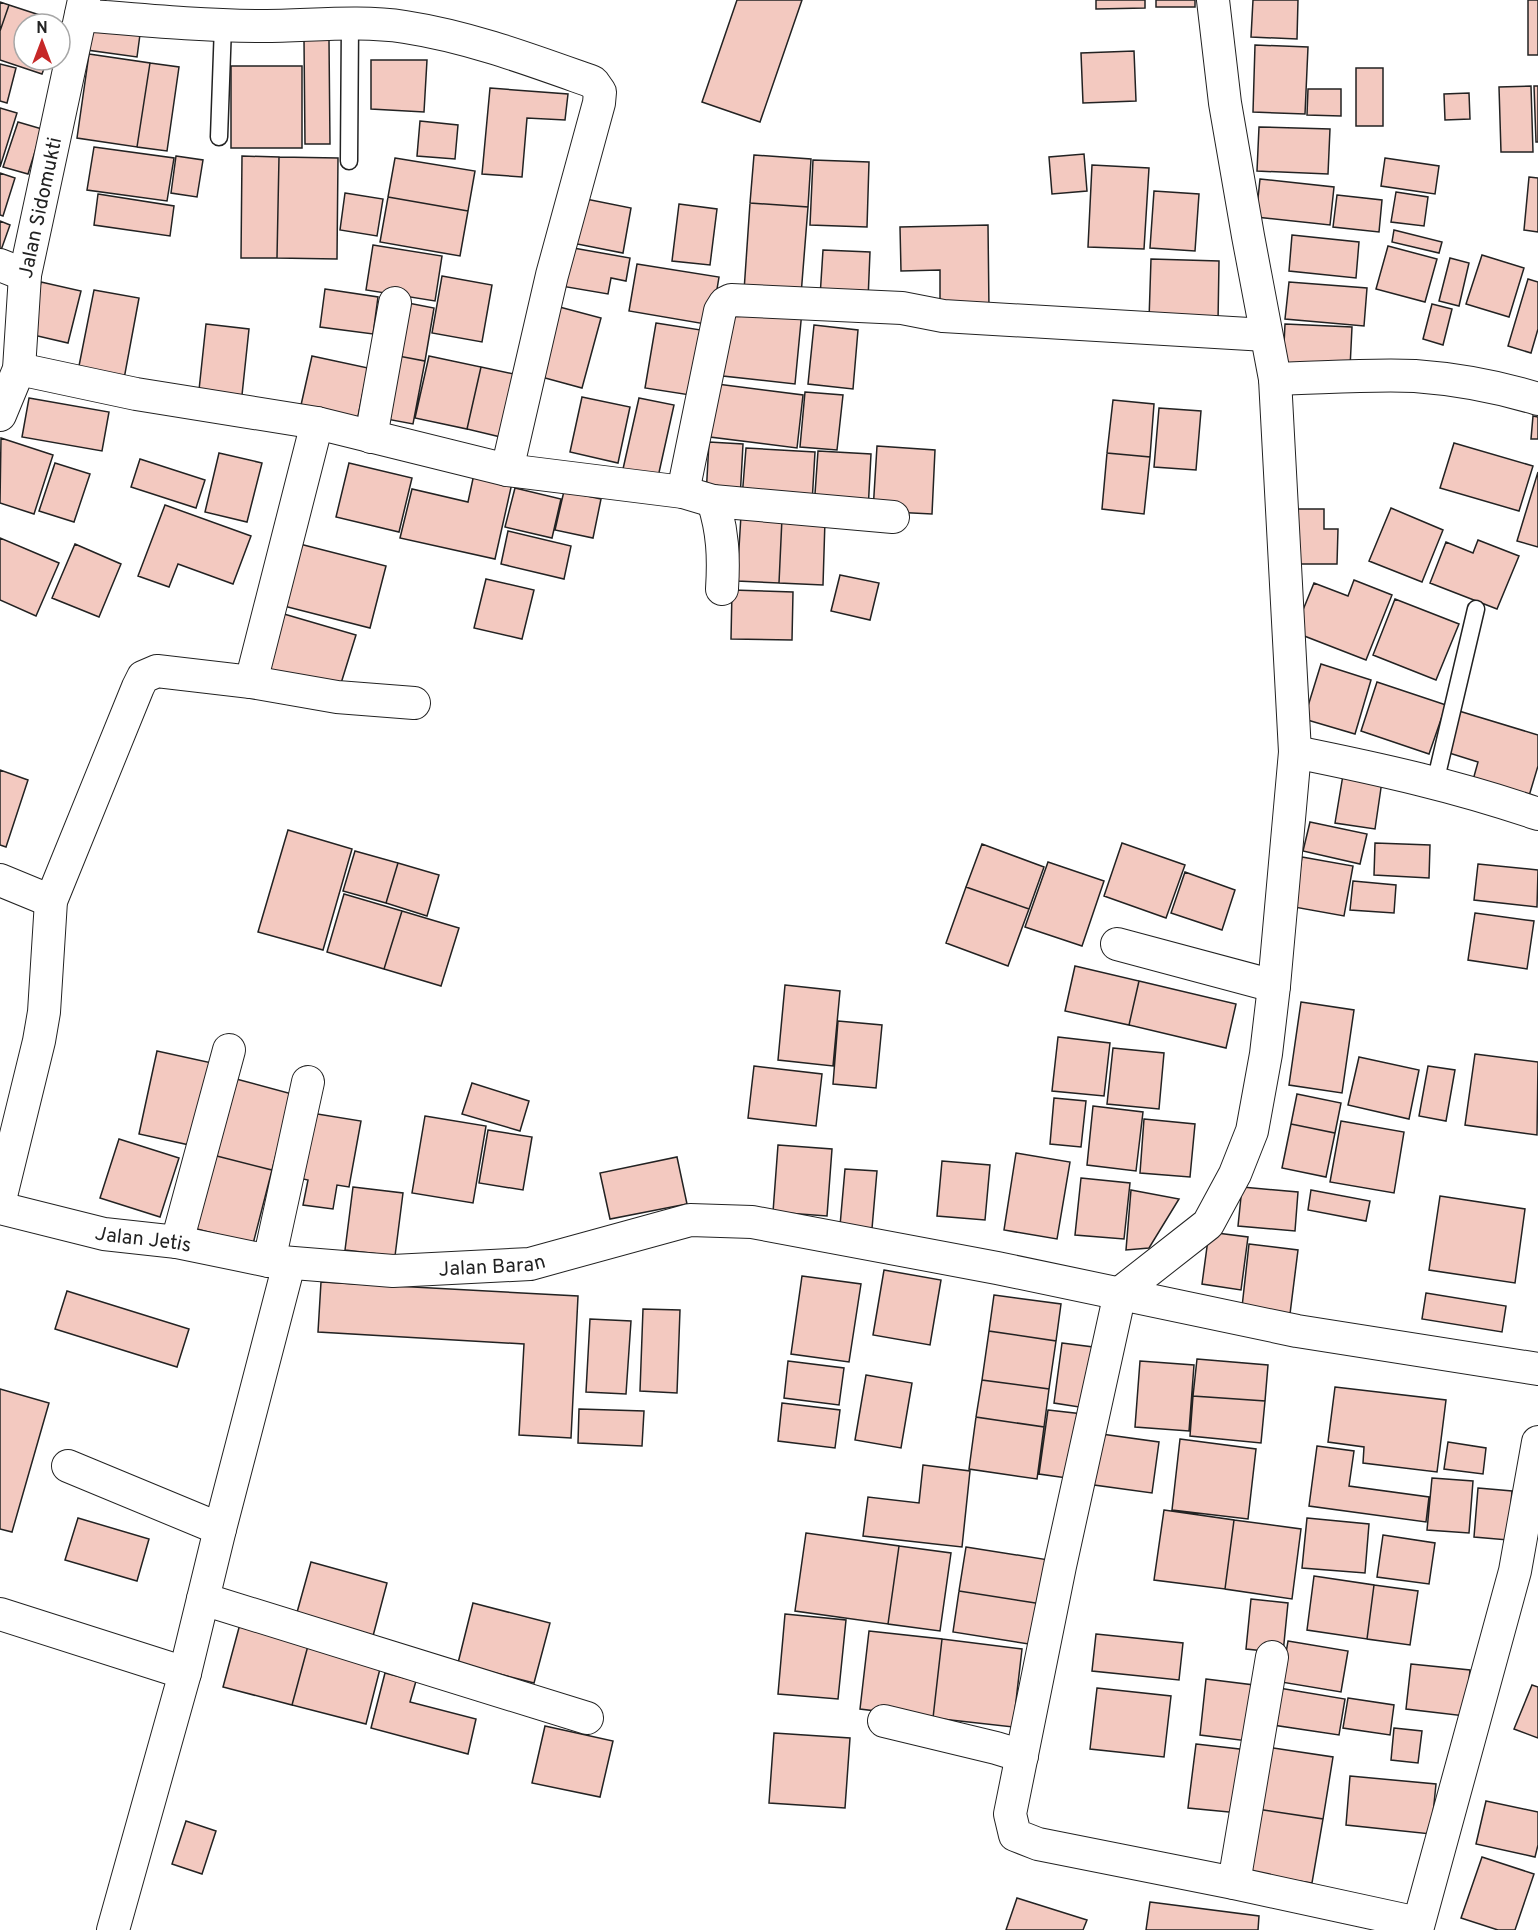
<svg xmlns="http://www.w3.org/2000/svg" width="1538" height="1930" viewBox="0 0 1538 1930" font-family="Overpass,sans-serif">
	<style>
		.building { fill: #f3c9c0; stroke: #222; stroke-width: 1.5 }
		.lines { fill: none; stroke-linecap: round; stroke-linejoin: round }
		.lane-casing { stroke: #222; stroke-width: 19 }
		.street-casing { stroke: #222; stroke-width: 34 }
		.lane { stroke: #fff; stroke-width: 16 }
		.street { stroke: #fff; stroke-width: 32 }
		.labels { text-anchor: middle; stroke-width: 4.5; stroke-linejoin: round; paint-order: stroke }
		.street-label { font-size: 20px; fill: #222; stroke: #fff }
	</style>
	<rect width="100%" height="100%" fill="#fff"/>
	<path class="building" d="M737 0H802L760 122 702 102Z
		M1096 0H1145V8L1096 9Z
		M1156 0H1195V7H1156Z
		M1253 0H1298L1297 39 1251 37Z
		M1528 0H1538V55H1528Z
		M0 2 9 5 0 31Z
		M9 5 61 22 60 24H24V60H47L42 74 0 60V31Z
		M91 19 141 27 137 57 87 50Z
		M304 40H329L330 144H305Z
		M1255 45 1308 47 1305 114 1253 112Z
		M1134 51 1136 101 1083 103 1081 53Z
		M89 54 150 63 137 147 77 138Z
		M371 60H427L424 112 371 109Z
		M150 63 179 67 167 151 137 147Z
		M0 64 16 68 7 103 0 101Z
		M231 66H302V148H231Z
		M1356 68H1383V126H1356Z
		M1531 86 1533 152H1501L1499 87Z
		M1534 86H1538V142H1536Z
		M490 88 568 94 565 120 527 118 522 177 482 174Z
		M1308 89H1341V116L1307 115Z
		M1469 93 1470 119 1445 120 1444 94Z
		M0 108 17 113 0 167Z
		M420 121 458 125 455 159 417 156Z
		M18 122 42 129 28 174 3 167Z
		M1259 127 1330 129 1328 174 1257 171Z
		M94 147 174 158 167 201 87 190Z
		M1084 154 1087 191 1052 194 1049 157Z
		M754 155 811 159 808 207 750 203Z
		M176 156 203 160 197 197 171 193Z
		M242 156 279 157 277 258H241Z
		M279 157 338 158 337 259 277 258Z
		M395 158 475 171 468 211 388 197Z
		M1385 158 1439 166 1435 194 1381 186Z
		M813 160 869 162 867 227 810 225Z
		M1092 165 1149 168 1144 249 1088 247Z
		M0 173 15 178 3 216 0 215Z
		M1529 177 1538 178V232L1524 230Z
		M1260 179 1334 187 1330 225 1256 217Z
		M1154 191 1199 194 1195 251 1150 248Z
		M1396 192 1428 197 1424 226 1391 222Z
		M345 193 383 199 377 236 340 230Z
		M98 194 174 206 170 236 94 225Z
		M1337 195 1382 200 1379 232 1333 227Z
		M388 197 468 211 460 256 380 242Z
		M576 197 631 208 623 253 567 242Z
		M750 203 808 207 801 295 744 291Z
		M679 204 717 209 710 265 672 261Z
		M0 221 10 225 0 253Z
		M988 225 989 310 940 311V270L901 271 900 227Z
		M1394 230 1442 242 1439 253 1392 242Z
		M1292 235 1359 242 1356 278 1289 271Z
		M373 245 442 256 435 301 366 290Z
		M562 246 630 258 626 281 611 278 608 294 555 285Z
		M1388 246 1437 259 1425 302 1376 289Z
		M823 250 870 252 868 300 820 297Z
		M1482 255 1524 268 1509 317 1466 304Z
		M1450 258 1469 263 1459 306 1439 301Z
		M1151 259 1219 261 1218 322 1149 320Z
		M637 264 719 277 711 325 629 311Z
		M442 276 492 285 482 342 432 333Z
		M1528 279 1538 282V329L1531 353 1508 346Z
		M41 282 81 291 68 343 29 334Z
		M1289 282 1367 288 1364 326 1285 319Z
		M325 289 378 297 373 334 320 327Z
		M94 290 139 298 124 379 78 371Z
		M403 302 434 308 425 361 393 355Z
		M730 304 802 311 795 384 723 376Z
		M1432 304 1452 309 1443 345 1423 339Z
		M552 305 601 318 582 388 534 375Z
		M656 323 701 330 690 395 645 388Z
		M206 324 249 329 242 395 199 390Z
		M1285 324 1352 327 1350 368 1283 364Z
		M814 325 858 330 853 389 808 384Z
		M393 355 425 361 413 424 381 418Z
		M312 356 368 368 356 426 299 414Z
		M429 356 481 367 467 429 415 418Z
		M481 367 523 376 509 439 467 429Z
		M717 384 803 395 797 448 710 437Z
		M805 392 843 395 837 450 800 447Z
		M582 397 630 407 618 463 570 452Z
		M29 398 109 412 102 451 22 437Z
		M639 398 674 405 658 477 623 469Z
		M1113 400 1154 404 1150 457 1107 453Z
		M1159 408 1201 411 1196 470 1154 467Z
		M1533 416 1538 417V439H1531Z
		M1 438 53 455 34 514 0 503Z
		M709 442 743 444 740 499 706 496Z
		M1454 443 1533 466 1519 511 1440 488Z
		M877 446 935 450 932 514 873 511Z
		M746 448 815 452 812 503 742 498Z
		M818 451 871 454 868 511 814 508Z
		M219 453 262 463 247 522 205 512Z
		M1107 453 1150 457 1144 514 1102 509Z
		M140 459 205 480 196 508 131 487Z
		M55 463 90 474 74 522 39 511Z
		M349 463 412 478 399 532 336 517Z
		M1538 472V547L1517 541Z
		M474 474 512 483 495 559 400 538 412 489 468 502Z
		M515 488 561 499 552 538 505 527Z
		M564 491 601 499 593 538 555 530Z
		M165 505 251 536 233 584 178 564 169 587 138 576Z
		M1391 508 1443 530 1422 582 1369 561Z
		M1287 509H1324V529H1338L1337 564H1285Z
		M741 515 782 518 779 583 737 581Z
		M782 518 825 520 823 585 779 583Z
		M508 531 571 546 564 579 501 564Z
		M0 538 59 563 36 616 0 600Z
		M1478 540 1519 556 1497 609 1430 583 1446 542 1473 553Z
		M292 542 386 566 370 628 276 604Z
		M75 544 121 564 99 617 52 598Z
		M840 575 879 583 870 620 831 611Z
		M486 579 534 590 522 639 474 628Z
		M1354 580 1392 595 1366 660 1294 632 1314 583 1348 596Z
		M732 590 793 592 792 640 731 639Z
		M1395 599 1459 624 1436 680 1373 655Z
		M284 614 356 635 338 693 266 671Z
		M1321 664 1371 680 1355 734 1304 719Z
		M1377 682 1446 705 1429 754 1361 731Z
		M1459 711 1538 735V766L1529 796 1473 780 1478 762 1446 752Z
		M0 770 28 780 6 847 0 845Z
		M1343 775 1382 781 1375 829 1335 823Z
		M1310 822 1367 834 1360 864 1303 851Z
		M288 830 352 849 323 950 258 932Z
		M1122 843 1185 865 1166 918 1104 896Z
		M1375 843 1430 845 1429 878 1374 875Z
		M982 844 1044 867 1029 909 966 887Z
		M355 851 398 863 386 903 343 891Z
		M1302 857 1353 866 1344 916 1294 907Z
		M1048 862 1104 881 1082 946 1025 927Z
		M398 863 439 875 427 916 386 903Z
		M1478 864 1538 870 1537 907 1474 900Z
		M1185 872 1235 890 1222 930 1171 913Z
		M1353 881 1396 885 1394 913 1350 910Z
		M966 887 1029 909 1008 966 946 943Z
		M344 894 402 911 384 969 327 952Z
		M402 911 459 928 441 986 384 969Z
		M1475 913 1534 921 1527 969 1468 960Z
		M1075 966 1139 981 1129 1025 1065 1011Z
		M1139 981 1236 1004 1226 1048 1129 1025Z
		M785 985 840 991 833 1066 778 1060Z
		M1301 1002 1354 1010 1342 1093 1289 1085Z
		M838 1021 882 1025 876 1088 833 1084Z
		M1058 1037 1110 1043 1104 1096 1052 1091Z
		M1113 1048 1164 1053 1159 1109 1107 1104Z
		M157 1051 212 1063 194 1146 139 1134Z
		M1475 1054 1538 1062 1537 1135 1465 1125Z
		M1359 1057 1419 1070 1409 1119 1348 1105Z
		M754 1066 822 1074 816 1126 748 1118Z
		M1428 1066 1455 1070 1446 1121 1419 1116Z
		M225 1076 292 1094 272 1170 205 1153Z
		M472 1083 529 1101 520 1131 462 1114Z
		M1297 1094 1341 1103 1335 1133 1291 1124Z
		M1054 1098 1086 1101 1081 1147 1050 1144Z
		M1093 1106 1143 1112 1136 1171 1087 1165Z
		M305 1112 361 1121 349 1187 337 1185 333 1209 303 1205 308 1180 294 1177Z
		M425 1116 486 1126 473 1203 412 1193Z
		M1144 1119 1195 1124 1190 1177 1140 1173Z
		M1341 1121 1404 1132 1394 1193 1330 1182Z
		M1291 1124 1335 1133 1326 1177 1282 1168Z
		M488 1130 532 1137 523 1190 479 1183Z
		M119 1139 179 1158 160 1217 100 1198Z
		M778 1145 832 1149 827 1216 773 1212Z
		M205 1153 272 1170 253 1244 186 1226Z
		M1016 1153 1070 1162 1057 1239 1004 1230Z
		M677 1157 687 1204 610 1219 600 1173Z
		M942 1161 990 1165 985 1220 937 1216Z
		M845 1169 877 1171 871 1240 839 1237Z
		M1081 1178 1130 1183 1124 1239 1075 1235Z
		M353 1187 403 1193 395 1256 345 1250Z
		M1242 1187 1298 1192 1295 1231 1238 1226Z
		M1131 1190 1179 1199 1149 1248 1126 1250Z
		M1311 1190 1370 1201 1366 1221 1308 1210Z
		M1440 1196 1525 1209 1515 1283 1429 1270Z
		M1209 1232 1248 1237 1241 1290 1202 1284Z
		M1249 1244 1298 1250 1290 1314 1242 1307Z
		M884 1270 941 1280 930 1345 873 1335Z
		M802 1276 861 1284 849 1362 791 1354Z
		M321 1282 578 1296 571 1438 519 1435 524 1344 318 1332Z
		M67 1291 189 1329 177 1367 55 1329Z
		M1426 1293 1506 1306 1502 1332 1422 1319Z
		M994 1295 1061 1304 1056 1341 989 1331Z
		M643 1309 680 1310 677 1393 640 1391Z
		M590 1319 631 1321 626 1394 586 1392Z
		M989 1331 1056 1341 1049 1389 982 1380Z
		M1062 1343 1101 1348 1092 1409 1054 1403Z
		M1197 1359 1268 1365 1265 1401 1193 1396Z
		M788 1361 844 1368 839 1405 784 1398Z
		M1140 1361 1194 1365 1189 1431 1135 1427Z
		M866 1375 912 1383 901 1448 855 1440Z
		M982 1380 1049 1389 1044 1427 976 1417Z
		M1335 1387 1446 1400 1437 1472 1363 1463 1364 1447 1328 1442Z
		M0 1389 49 1403 12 1532 0 1529Z
		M1193 1396 1265 1401 1261 1443 1190 1436Z
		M782 1403 840 1410 835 1448 778 1441Z
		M579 1409 644 1411 642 1446 578 1443Z
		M1048 1410 1083 1414 1074 1479 1039 1474Z
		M976 1417 1044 1427 1037 1479 969 1469Z
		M1094 1433 1159 1442 1152 1493 1087 1484Z
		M1180 1439 1256 1449 1248 1519 1172 1510Z
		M1448 1442 1486 1448 1483 1474 1444 1469Z
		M1317 1446 1354 1451 1349 1486 1429 1497 1426 1522 1309 1506Z
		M923 1465 970 1471 962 1547 863 1536 868 1497 919 1503Z
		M1432 1478 1473 1481 1469 1533 1427 1530Z
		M1478 1488 1512 1491 1508 1540 1474 1537Z
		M1164 1510 1234 1520 1225 1589 1154 1580Z
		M78 1518 149 1539 137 1581 65 1560Z
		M1307 1518 1369 1524 1365 1573 1302 1568Z
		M1234 1520 1301 1529 1292 1599 1225 1589Z
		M806 1533 899 1546 888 1624 795 1611Z
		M1383 1535 1435 1543 1429 1584 1377 1577Z
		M899 1546 951 1553 940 1631 888 1624Z
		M966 1547 1049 1560 1042 1604 959 1591Z
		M311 1562 387 1583 373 1636 296 1616Z
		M1314 1576 1374 1585 1367 1639 1307 1630Z
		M1374 1585 1418 1591 1410 1645 1367 1639Z
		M959 1591 1042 1604 1035 1645 953 1632Z
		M1251 1599 1288 1603 1283 1653 1246 1649Z
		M473 1603 550 1623 534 1683 458 1663Z
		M785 1614 846 1620 838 1699 778 1694Z
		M240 1624 309 1642 292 1705 223 1687Z
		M869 1631 942 1639 933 1718 860 1709Z
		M1096 1634 1183 1643 1179 1680 1092 1671Z
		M942 1639 1022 1649 1013 1727 933 1718Z
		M1288 1641 1348 1651 1341 1692 1281 1682Z
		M309 1642 382 1661 366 1724 292 1705Z
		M1411 1664 1470 1670 1465 1716 1406 1709Z
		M385 1673 416 1681 410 1702 476 1719 468 1754 371 1728Z
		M1206 1679 1254 1685 1248 1741 1200 1735Z
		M1532 1685 1538 1687V1738L1514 1729Z
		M1097 1688 1171 1696 1164 1757 1090 1749Z
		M1279 1688 1345 1699 1339 1735 1273 1725Z
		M1348 1698 1394 1705 1390 1735 1343 1728Z
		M545 1726 613 1741 600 1797 532 1783Z
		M1394 1728 1422 1731 1418 1763 1391 1760Z
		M774 1733 850 1738 845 1808 769 1803Z
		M1196 1744 1248 1750 1239 1813 1188 1808Z
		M1267 1747 1333 1757 1323 1819 1257 1809Z
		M1350 1776 1436 1784 1431 1834 1346 1825Z
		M1486 1801 1538 1812V1845L1535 1857 1476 1844Z
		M1257 1809 1323 1819 1312 1883 1246 1873Z
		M186 1821 216 1831 202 1874 172 1864Z
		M1482 1857 1534 1874 1515 1930H1498L1461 1918Z
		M1017 1898 1087 1920 1083 1930H1006Z
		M1150 1902 1259 1916 1258 1930H1146Z"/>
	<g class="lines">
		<defs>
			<path id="lane" d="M219 137 223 25
				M349 161 350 24
				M1435 783 1476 609"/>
			<g id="street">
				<path d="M1213 0 1225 103 1248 236 1275 379 1295 752 1274 986 1266 1054 1252 1131 1235 1174 1208 1224 1120 1293 1060 1566 1010 1814 1015 1835 1038 1844 1234 1883 1418 1923"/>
				<path d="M81 15C142 20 202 26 263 26 310 26 359 20 405 27 470 37 531 60 593 82L600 92 599 103 552 275 507 470"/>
				<path d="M0 265 25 275"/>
				<path d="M19 369 136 394 317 423 507 470 683 492 713 501 893 517"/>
				<path d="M1275 379C1322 378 1368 374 1415 376 1456 379 1499 387 1538 399"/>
				<path id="s1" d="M0 415 19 369 25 275 84 0"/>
				<path d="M317 423 251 682 337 697 414 703"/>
				<path d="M371 437 395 303"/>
				<path d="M683 492 720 311 725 303 731 300 902 308 943 316 1266 335"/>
				<path d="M713 501C723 531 724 558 722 589"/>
				<path d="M1295 752C1379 769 1457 786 1538 814"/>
				<path d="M0 880 51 901"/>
				<path d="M1117 944 1274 986"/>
				<path d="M0 1200 39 1041 44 1012 51 901 138 687 143 677 157 671 251 682"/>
				<path id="s2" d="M0 1208 104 1234 177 1242 269 1261 393 1271 530 1264 690 1220 752 1222 997 1268 1297 1331 1538 1369"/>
				<path d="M177 1242 229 1050"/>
				<path d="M269 1261 308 1082"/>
				<path d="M68 1466 220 1529"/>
				<path d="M203 1599 587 1718"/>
				<path d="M0 1614 185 1673"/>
				<path d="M884 1721 996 1748 1022 1756"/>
				<path d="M1234 1883 1272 1657"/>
				<path d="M113 1930 185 1673 220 1529 289 1264"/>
				<path d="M1417 1930 1515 1571 1538 1442"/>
			</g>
		</defs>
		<use href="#lane" class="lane-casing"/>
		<use href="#street" class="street-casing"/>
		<use href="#lane" class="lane"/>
		<use href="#street" class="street"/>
	</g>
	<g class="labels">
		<g class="street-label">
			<text dy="7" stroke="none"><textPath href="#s1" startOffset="213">Jalan Sidomukti</textPath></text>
			<text dy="7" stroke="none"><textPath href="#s2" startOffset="147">Jalan Jetis</textPath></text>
			<text dy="7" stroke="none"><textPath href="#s2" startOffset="498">Jalan Baran</textPath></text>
		</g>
	</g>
	<g transform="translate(42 42)"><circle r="28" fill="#ffffff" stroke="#a7a7a7" stroke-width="1.5"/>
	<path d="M0-4.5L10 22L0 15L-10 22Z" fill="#c62828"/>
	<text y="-9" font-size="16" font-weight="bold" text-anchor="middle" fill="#222222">N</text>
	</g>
</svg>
